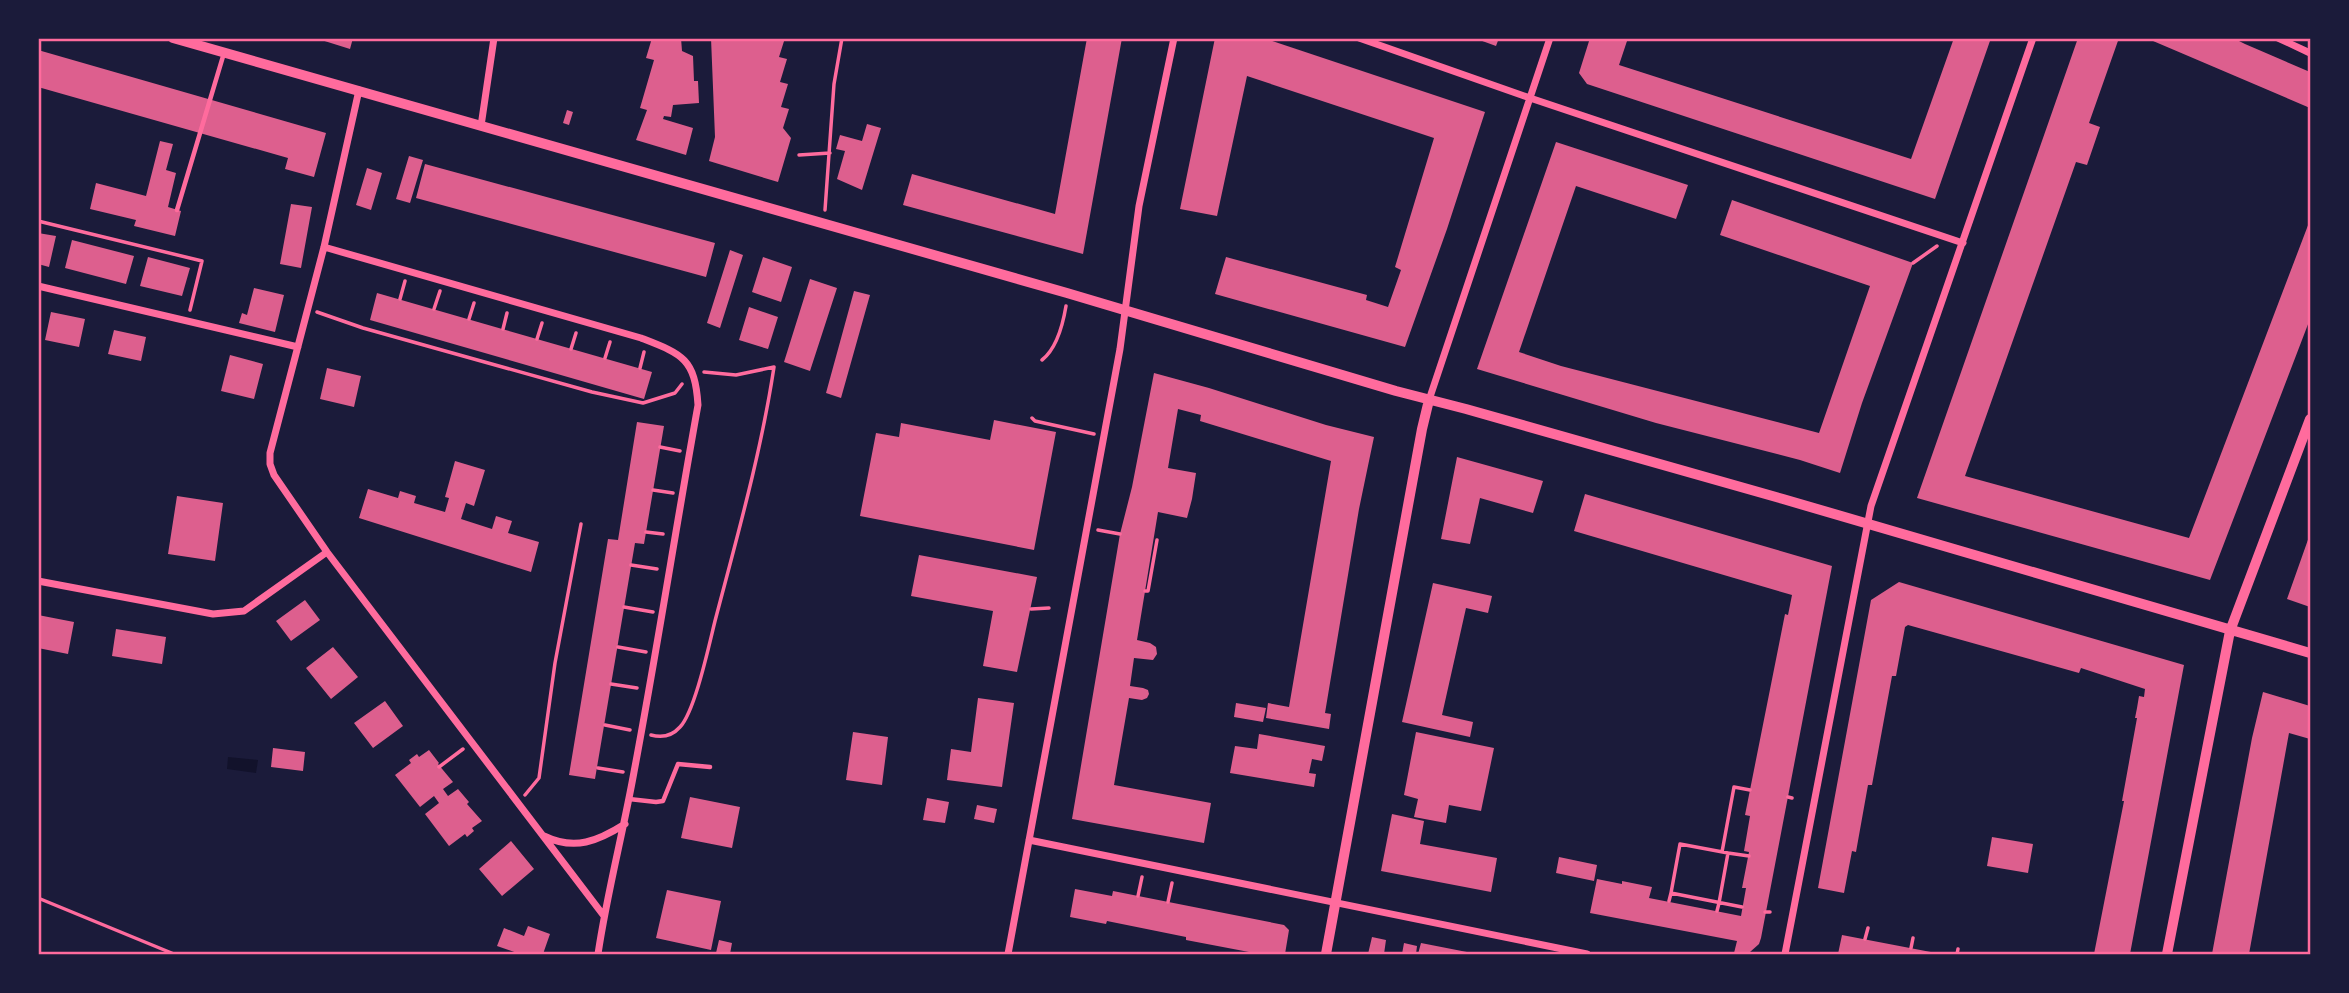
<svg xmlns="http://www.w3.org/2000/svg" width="2349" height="993" viewBox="0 0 2349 993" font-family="'Archivo Narrow',sans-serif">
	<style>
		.water { fill: #12122b }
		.building { fill: #dd5f8e }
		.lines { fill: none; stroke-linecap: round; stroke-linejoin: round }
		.path { stroke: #ff6b9d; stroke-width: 3.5 }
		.service { stroke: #ff6b9d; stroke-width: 4.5 }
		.minor { stroke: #ff6b9d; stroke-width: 7 }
		.tertiary { stroke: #ff6b9d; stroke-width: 10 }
		.neatline { fill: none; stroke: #ff6b9d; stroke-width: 2.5 }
	</style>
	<rect width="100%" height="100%" fill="#1b1b3a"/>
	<path class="water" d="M228 757 258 760 256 773 227 769Z"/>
	<path class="building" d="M315 38H353L350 49Z
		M652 38H681L682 51 693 56 694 81H698L699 103 673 105 671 117 664 116 663 119 693 128 686 155 636 140 647 110 640 108 654 60 646 58Z
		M711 38H785L779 57 787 59 780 82 788 84 781 107 789 109 783 128 791 138 778 182 709 161 715 137Z
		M1087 38H1122L1083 254 903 205 912 174 1055 214Z
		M1215 38H1263L1485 112 1447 229 1405 347 1215 294 1226 257 1367 295 1366 300 1388 307 1401 270 1395 267 1434 138 1247 76 1217 216 1180 209Z
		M1474 38H1499L1496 46Z
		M1590 38H1628L1619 65 1911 159 1954 38H1991L1935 199 1587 84 1579 73Z
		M2078 38H2119L2089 123 2100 127 2087 165 2076 162 1965 476 2189 538 2310 220V319L2210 580 1917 498Z
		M2146 38H2233L2245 44 2310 72V108Z
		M38 50 326 133 314 177 285 169 288 158 38 87Z
		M567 110 573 112 569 125 563 123Z
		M867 124 881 128 862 190 837 179 845 151 836 149 840 135 862 141Z
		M160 141 173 144 166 170 176 173 168 207 181 211 175 236 134 226 136 220 90 209 96 183 146 196Z
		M1556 142 1688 185 1676 219 1576 186 1519 352 1561 366 1819 433 1870 286 1720 235 1732 200 1913 263 1862 403 1840 473 1800 460 1656 423 1477 369Z
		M409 156 423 160 410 203 396 199Z
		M425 164 715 243 706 277 416 198Z
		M367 168 382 173 371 210 356 205Z
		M291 204 312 207 301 268 280 264Z
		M38 233 56 236 49 267 38 264Z
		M72 240 134 256 126 284 65 268Z
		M730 250 743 255 720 328 707 323Z
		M148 257 190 268 182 296 140 286Z
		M763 257 792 267 781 302 752 292Z
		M810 279 837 288 810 371 784 362Z
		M254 288 284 295 275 332 239 323 242 313 247 315Z
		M854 291 870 295 841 398 826 393Z
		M377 293 652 372 644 399 370 320Z
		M749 307 778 317 768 349 739 340Z
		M51 312 85 319 79 347 45 340Z
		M114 330 146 337 141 361 108 354Z
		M230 355 263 364 254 399 221 391Z
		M327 368 361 376 354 407 320 399Z
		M1154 373 1209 388 1326 425 1374 437 1359 509 1325 713 1331 714 1329 729 1266 718 1268 703 1289 707 1331 461 1200 421 1201 415 1178 409 1168 468 1196 473 1192 499 1187 518 1158 512 1137 640 1150 643 1156 647 1157 654 1153 660 1134 658 1130 686 1143 688 1148 690 1149 694 1147 698 1142 700 1129 698 1114 785 1211 803 1204 843 1072 819 1120 534 1132 487Z
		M994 420 1056 432 1034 550 860 516 876 433 899 437 901 423 990 440Z
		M637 422 664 426 644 544 635 543 595 779 569 775 608 539 618 540Z
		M1457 457 1543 481 1533 513 1480 498 1470 544 1441 539Z
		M455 461 485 470 474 506 466 503 461 519 492 529 496 516 512 521 508 533 539 542 531 572 359 518 368 489 398 498 400 491 416 496 414 503 445 512 449 498 445 497Z
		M1585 494 1832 566 1761 938 1759 944 1750 952 1734 953 1737 941 1590 913 1597 879 1622 884V881L1652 887 1649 898 1741 916 1746 888H1742L1749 852 1744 851 1750 816 1745 815 1785 614 1788 615 1792 595 1574 531Z
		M177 496 223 503 215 561 168 554Z
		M2310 534V607L2287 599Z
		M919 555 1037 577 1017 672 983 666 993 611 911 596Z
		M1899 582 2184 665 2130 954H2094L2124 801H2122L2137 718H2135L2137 708 2139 696 2144 697 2145 689 2081 668 2079 673 1908 625 1905 627 1896 676H1892L1872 785H1868L1856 852 1852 851 1844 893 1818 888 1871 600Z
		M1433 583 1492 596 1488 613 1466 608 1442 715 1473 722 1470 737 1402 722Z
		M305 600 320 620 291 641 276 621Z
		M38 615 74 622 68 654 38 648Z
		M116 629 166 637 162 664 112 656Z
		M333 647 358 677 331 699 306 668Z
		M2263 692 2310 706V739L2289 733 2249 954H2212L2252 738Z
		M978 698 1014 703 1002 787 947 780 951 749 971 752Z
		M385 701 403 726 373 748 354 723Z
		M1236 703 1266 708 1263 722 1234 717Z
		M853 732 888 737 882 785 846 780Z
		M1416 732 1494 748 1481 811 1449 805 1446 823 1414 817 1418 799 1404 795Z
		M1259 734 1325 746 1322 761 1312 759 1309 773 1316 774 1314 787 1230 773 1235 746 1257 749Z
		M273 748 305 752 303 771 271 767Z
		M429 750 439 763 438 764 453 782 443 789 448 796 458 789 469 802 467 804 482 821 472 828 474 831 467 837 465 834 449 846 425 814 439 803 434 796 420 807 395 775 411 763 409 760 417 754 419 757Z
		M690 797 740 807 732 848 681 838Z
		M927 798 949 802 945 823 923 820Z
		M977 805 997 809 994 823 974 819Z
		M1392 814 1424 821 1420 844 1497 858 1491 892 1381 871Z
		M1992 837 2033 844 2028 873 1987 866Z
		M511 841 534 869 502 896 479 869Z
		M1559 857 1597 865 1594 881 1556 873Z
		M1075 889 1112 896 1113 891 1284 925 1289 930 1285 954H1252L1249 952 1186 940V937L1107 921 1106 924 1070 917Z
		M667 890 721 901 711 950 656 938Z
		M528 926 550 934 543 954H520L497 946 504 928 524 936Z
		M1842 935 1936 953V954H1838Z
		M1372 937 1386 940 1384 954H1368Z
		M719 940 732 943 730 954 716 953Z
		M1404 943 1417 946 1416 954H1402Z
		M1421 943 1472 953V954H1418Z"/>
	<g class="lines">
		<path class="path" d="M799 155 830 153
			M825 210 834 84 842 38
			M38 221 202 261 190 310
			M1913 263 1937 246
			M400 299 405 281
			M434 309 440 291
			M317 312 363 328 592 392 643 403 675 393 682 384
			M469 319 474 303
			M503 329 507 313
			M537 339 542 323
			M571 349 576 333
			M605 358 610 342
			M1042 360C1056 349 1063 324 1066 306
			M640 368 644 352
			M1032 418 1035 421 1094 434
			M660 447 680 451
			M653 490 673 493
			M1098 530 1120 534
			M646 532 663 534
			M631 565 657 569
			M1145 591H1148L1157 540
			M624 607 653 612
			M1031 609 1049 608
			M618 647 646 652
			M611 684 637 688
			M605 725 630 730
			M651 735C662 738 672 736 680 727 695 711 709 645 715 621 737 537 761 453 774 367L736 375 704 372
			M439 767 463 749
			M598 768 623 772
			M525 795 539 778 555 663 581 524
			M1788 797 1792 798
			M1722 852 1734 787 1750 790
			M1728 853 1749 856
			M1138 896 1142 877
			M38 898 174 954
			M1669 901 1671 893
			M1168 902 1172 883
			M1717 911 1719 903 1728 853 1680 844 1671 893 1742 907
			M1765 912H1770
			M1865 939 1868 928
			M1911 948 1913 938
			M1957 954 1958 949"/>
		<path class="service" d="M177 210 224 53
			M629 799 656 802 663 801 678 764 710 767"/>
		<path class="minor" d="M1359 38 1530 98 1963 243
			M2278 38 2310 53
			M359 90 324 247 270 453V464L274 475 327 552 604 916
			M481 126 494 38
			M324 247 641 338C682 354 695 358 698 405 676 527 657 650 634 772 623 833 607 893 598 954
			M38 286 298 347
			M1429 400 1550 38
			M38 581 213 614 244 611 327 552
			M544 836C575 851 598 841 625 824
			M1029 840 1587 954
			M1008 954 1120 349 1139 206 1174 38
			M1785 954 1871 506 2033 38"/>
		<path class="tertiary" d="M173 38 1067 293 1396 391 1466 409 1783 499 2310 653
			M1326 954 1422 429 1429 400
			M2167 954 2230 631 2310 419"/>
	</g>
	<rect width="2349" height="993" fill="none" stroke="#1b1b3a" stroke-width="80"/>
	<rect x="40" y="40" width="2269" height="913" class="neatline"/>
</svg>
